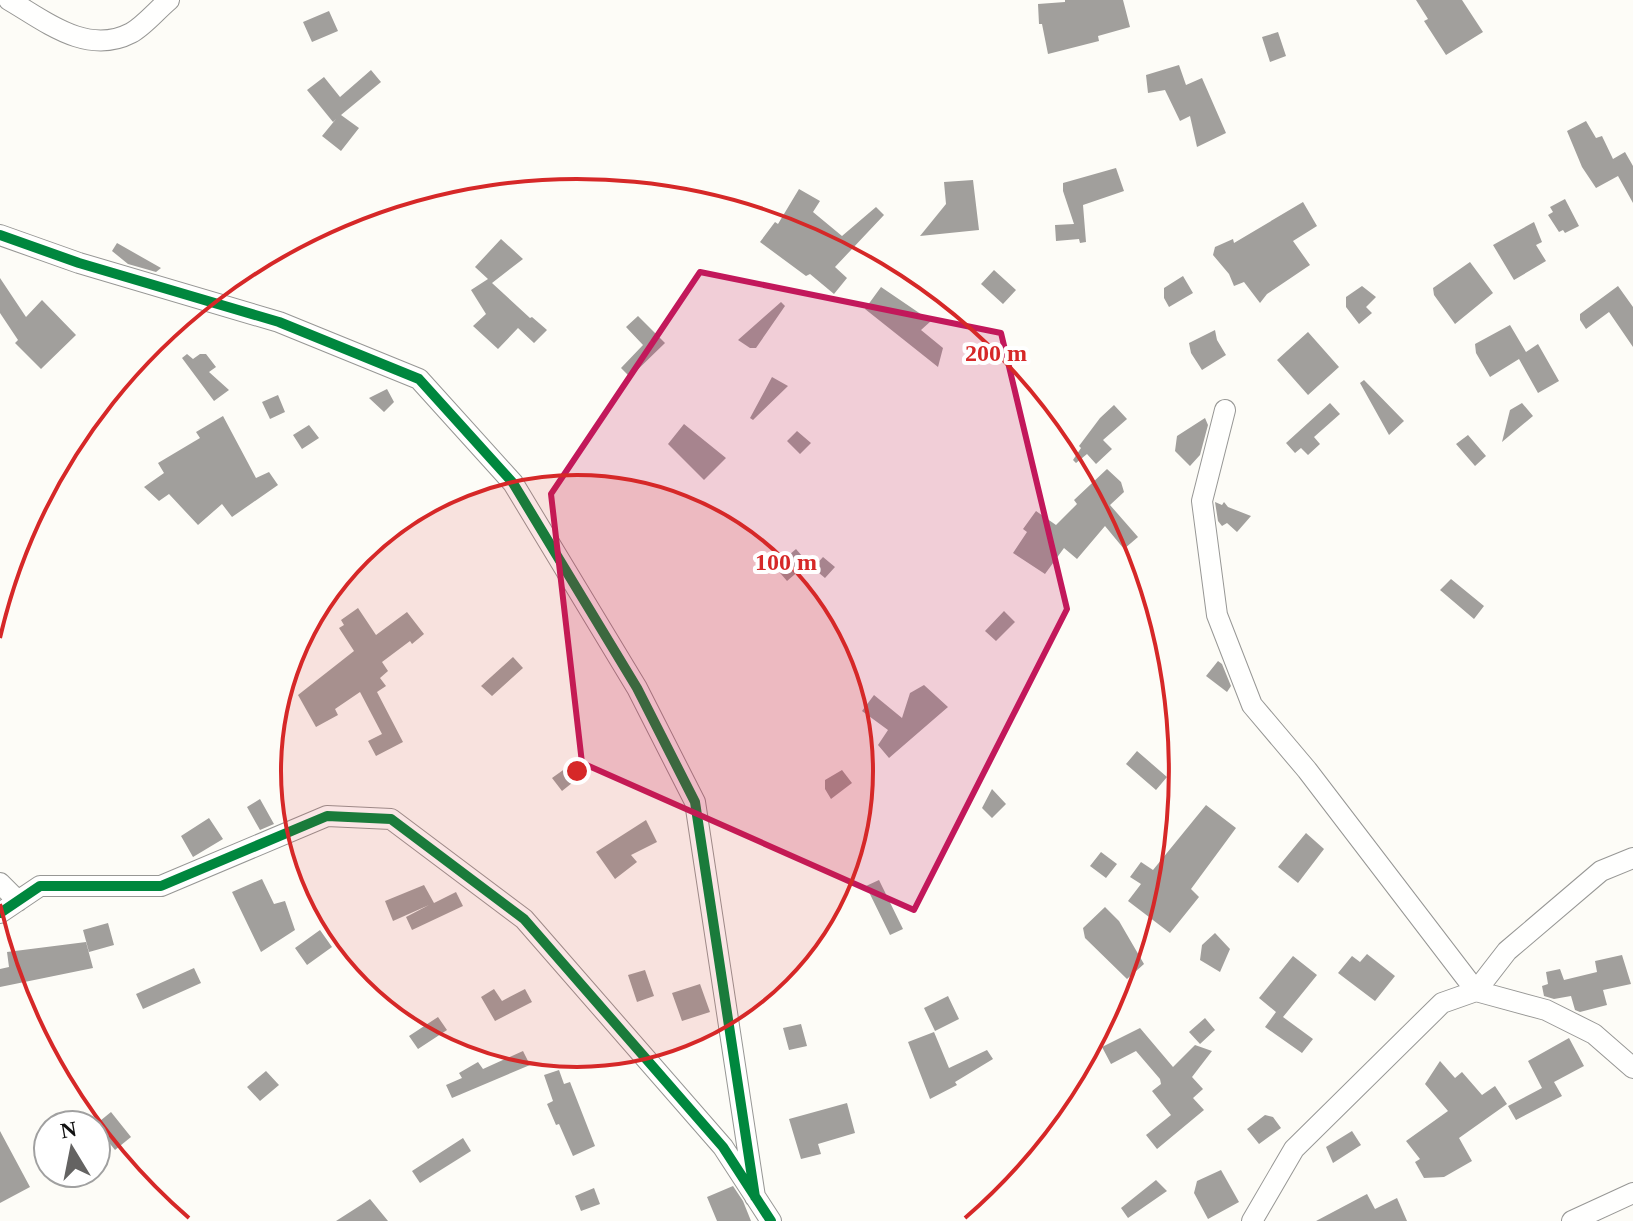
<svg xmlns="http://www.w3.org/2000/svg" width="1633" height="1221" viewBox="0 0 1633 1221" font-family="'Times New Roman',serif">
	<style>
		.building { fill: #a19f9c }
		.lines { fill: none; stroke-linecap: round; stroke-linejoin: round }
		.street-casing { stroke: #979795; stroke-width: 22 }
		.street { stroke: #fffffe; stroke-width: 20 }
		.cycleway-casing { stroke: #fff; stroke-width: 15 }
		.cycleway { stroke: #00873e; stroke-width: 10 }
		.marked { fill: #c2185b; fill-opacity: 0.2; stroke: #c2185b; stroke-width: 6; stroke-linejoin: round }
		.ring { fill: none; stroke: #d62828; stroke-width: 4 }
		.centre { fill: #d62828; stroke: #fff; stroke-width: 4 }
		.ring-label { font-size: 24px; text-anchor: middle; font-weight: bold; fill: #d62828; stroke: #fff; stroke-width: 8; stroke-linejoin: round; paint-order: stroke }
	</style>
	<rect width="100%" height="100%" fill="#fdfcf7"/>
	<path class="building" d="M1065 0H1123L1130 27 1098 36 1099 41 1048 54 1042 24H1039L1038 4 1065 2Z
		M1416 0H1462L1483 32 1446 55 1424 21 1428 19Z
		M329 11 338 31 312 42 303 22Z
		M1278 32 1286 56 1270 62 1262 37Z
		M1179 65 1186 85 1202 78 1226 133 1197 147 1190 116 1180 121 1165 90 1148 93 1146 75Z
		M371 70 381 82 341 115 359 128 341 151 322 136 336 119 333 122 307 90 324 77 340 97Z
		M1586 121 1596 138 1602 136 1613 159 1625 152 1633 166V203L1618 176 1596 188 1582 167 1567 131Z
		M1116 168 1124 191 1083 205 1086 242 1080 243 1079 239 1056 241 1055 225 1074 224 1063 191V183Z
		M973 180 979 230 920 236 946 204 944 182Z
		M799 189 820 201 813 212 842 236 876 207 884 215 835 267 847 278 834 294 810 274 806 276 760 242 775 222 778 224Z
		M1565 199 1579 226 1565 233 1563 230 1559 232 1548 215 1553 212 1550 207Z
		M1303 202 1317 226 1293 241 1310 265 1267 294 1260 303 1244 282 1234 286 1229 274 1213 255 1215 247 1233 239 1234 243Z
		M1534 222 1542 242 1536 245 1546 261 1514 280 1493 245Z
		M501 239 523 259 492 283 530 318 532 317 547 330 534 343 518 328 498 349 473 326 486 314 471 290 488 279 475 267Z
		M117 243 161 268 156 272 128 264 112 251Z
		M1470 262 1493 293 1455 324 1434 295 1433 288Z
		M994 270 1016 290 1003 304 981 284Z
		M1183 276 1193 293 1169 307 1164 298V288Z
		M0 278 26 317 42 300 76 335 41 369 15 343 18 340 0 313Z
		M1362 286 1376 297 1366 307 1372 313 1359 324 1346 307V297Z
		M1618 286 1633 307V347L1609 312 1586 329 1580 320V314Z
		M881 287 931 321 921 330 943 348 938 367 865 309Z
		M781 302 785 306 756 348H750L738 340Z
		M638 316 665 343 630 377 621 368 643 345 626 327Z
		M1510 325 1526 352 1538 344 1559 381 1538 393 1519 359 1490 377 1476 353 1475 344Z
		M1215 330 1217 340 1226 355 1202 370 1191 353 1189 343Z
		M1308 332 1339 367 1308 395 1277 360Z
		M187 354 193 359 200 354H206L216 367 209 372 229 390 214 401 182 358Z
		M772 377 788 386 753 420 750 418Z
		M1364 380 1404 421 1389 435 1360 383Z
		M387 389 394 402 384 412 369 398Z
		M278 395 285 412 270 419 262 402Z
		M1330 403 1340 414 1314 437 1320 444 1308 455 1301 448 1295 453 1286 443Z
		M1522 403 1533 416 1502 442 1510 410Z
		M1114 405 1127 419 1103 440 1112 449 1096 464 1087 454 1076 463 1073 460 1081 448 1079 446 1100 418Z
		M223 416 256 478 269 472 278 485 232 517 222 504 198 525 169 494 159 501 144 487 164 473 158 463 200 438 196 432Z
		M1205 418 1208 425 1200 455 1190 466 1175 451 1177 436Z
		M684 424 726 458 704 480 668 444Z
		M309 425 319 438 302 449 293 435Z
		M797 431 811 443 800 454 787 441Z
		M1468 435 1486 456 1475 466 1456 444Z
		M1107 469 1121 482 1124 492 1110 505 1138 537 1124 549 1105 526 1077 559 1064 548 1045 574 1013 553 1027 532 1023 529 1036 511 1056 525 1077 504 1074 500Z
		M1215 502 1222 505 1224 502 1228 507 1251 516 1237 532 1227 523 1222 526 1218 521Z
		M796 549 808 563 787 581 775 567Z
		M823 557 835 567 825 578 813 568Z
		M1451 579 1484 606 1474 619 1440 590Z
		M358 608 376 635 407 612 424 634 412 644 410 641 382 662 388 671 380 678 386 686 377 692 403 742 376 756 368 741 382 734 360 692 335 709 338 715 316 727 298 695 354 651 339 628 344 625 341 620Z
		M1004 611 1015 622 996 641 985 631Z
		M513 657 523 668 492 696 481 686Z
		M1218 661 1222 664 1231 686 1227 692 1206 676Z
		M924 685 948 707 889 758 878 745 888 730 862 711 874 695 902 718 910 693Z
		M1137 751 1167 777 1156 790 1126 764Z
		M573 763 582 775 562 791 552 778Z
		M842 770 852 783 831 799 825 789V780Z
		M992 789 1006 804 992 818 982 808Z
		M260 799 274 824 260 830 247 807Z
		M1206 805 1236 828 1191 889 1199 897 1170 933 1128 901 1141 884 1130 877 1141 862 1153 870Z
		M209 818 223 839 193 857 181 836Z
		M646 820 657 842 631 855 637 862 615 879 596 852Z
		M1306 833 1324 849 1298 883 1278 867Z
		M1101 852 1117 864 1106 878 1090 866Z
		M262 879 274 904 285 901 295 930 261 952 232 892Z
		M879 880 903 929 890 935 866 886Z
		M424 885 434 903 456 892 463 906 412 930 406 917 429 905 393 921 385 901Z
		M1105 907 1119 921 1144 964 1127 979 1085 938 1083 928Z
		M108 923 114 945 89 952 83 930Z
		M320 930 332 947 307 965 295 948Z
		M1215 933 1230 949 1220 972 1200 960 1202 945Z
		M86 942 93 968 0 987V969L9 967 7 952Z
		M1367 954 1395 976 1375 1001 1338 973 1352 956 1360 962Z
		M1622 955 1631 984 1603 990 1607 1005 1580 1012 1575 1010 1571 996 1554 999 1544 996 1542 986 1548 984 1546 972 1560 969 1564 980 1597 972 1595 961Z
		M1293 956 1317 975 1283 1017 1313 1039 1302 1053 1265 1027 1276 1012 1259 998Z
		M194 968 201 983 143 1009 136 994Z
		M645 970 654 996 637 1002 628 975Z
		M700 984 710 1012 682 1021 672 993Z
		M494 989 502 1001 525 989 532 1002 495 1021 481 997Z
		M948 996 959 1019 935 1031 924 1008Z
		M438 1017 447 1030 418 1049 409 1036Z
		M1205 1018 1215 1030 1200 1044 1189 1032Z
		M801 1024 807 1046 789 1050 783 1028Z
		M1140 1028 1173 1067 1195 1045 1212 1051 1192 1077 1203 1089 1193 1098 1204 1110 1157 1149 1146 1135 1171 1115 1152 1091 1161 1084 1160 1079 1136 1051 1111 1064 1102 1047Z
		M934 1032 949 1068 987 1050 993 1059 955 1082 957 1085 930 1099 908 1042Z
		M1569 1038 1584 1066 1554 1082 1562 1096 1516 1120 1508 1106 1542 1088 1528 1061Z
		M523 1051 530 1065 452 1098 446 1085 462 1078 459 1073 478 1062 483 1069Z
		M1440 1061 1455 1078 1462 1072 1482 1095 1495 1086 1507 1104 1459 1138 1472 1161 1444 1177 1424 1178 1415 1162 1420 1159 1406 1141 1448 1111 1425 1084Z
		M559 1070 564 1084 570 1082 595 1146 573 1156 559 1124 556 1125 547 1104 553 1101 544 1075Z
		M266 1071 279 1085 260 1101 247 1087Z
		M847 1103 855 1133 818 1144 821 1154 801 1159 789 1119Z
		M111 1112 131 1137 115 1150 95 1125Z
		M1265 1115 1273 1117 1281 1128 1259 1144 1247 1129Z
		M0 1131 30 1187 0 1203Z
		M1352 1131 1361 1145 1333 1163 1326 1147Z
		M463 1138 471 1151 420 1183 412 1171Z
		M1221 1170 1239 1202 1208 1219 1194 1193 1197 1181Z
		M1156 1180 1167 1191 1128 1218 1121 1208Z
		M733 1186 743 1201 751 1221H717L707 1197Z
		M594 1188 600 1204 581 1211 575 1196Z
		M1367 1194 1375 1209 1397 1198 1407 1221H1316Z
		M370 1199 388 1221H336L361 1205Z"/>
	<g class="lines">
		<defs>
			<path id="street" d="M9 0C45 21 87 56 131 33 144 26 157 10 169 0
				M0 235 79 263 279 322 419 379 513 483 637 688 695 802 755 1197
				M1225 410 1202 501 1217 615 1252 705 1307 770 1476 991 1507 951 1601 871 1633 858
				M0 883 18 901
				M0 913 40 886H161L327 816 391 819 524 919 723 1147 771 1221
				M1252 1221 1294 1149 1442 1003 1476 991 1546 1010 1594 1034 1633 1068
				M1572 1221 1633 1193"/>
		</defs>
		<use href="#street" class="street-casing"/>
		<use href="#street" class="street"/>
		<defs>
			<path id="cycleway" d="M0 235 79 263 279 322 419 379 513 483 637 688 695 802 755 1197
				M0 913 40 886H161L327 816 391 819 524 919 723 1147 771 1221"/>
		</defs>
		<use href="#cycleway" class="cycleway-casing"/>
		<use href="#cycleway" class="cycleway"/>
	</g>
	<path class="marked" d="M700 272 1001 333 1067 609 914 910 582 763 551 494Z"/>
	<circle cx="577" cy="771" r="296" fill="#d62828" fill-opacity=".12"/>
	<g class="ring">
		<circle cx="577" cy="771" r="296"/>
		<path d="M189 1218A592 592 0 0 1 0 904M0 638A592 592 0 1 1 965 1218"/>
	</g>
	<circle cx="577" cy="771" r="12" class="centre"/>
	<g class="ring-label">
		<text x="996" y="361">200 m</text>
		<text x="786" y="570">100 m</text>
	</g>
	<g transform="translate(72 1149) rotate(350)"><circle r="38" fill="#ffffff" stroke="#a0a0a0" stroke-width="2"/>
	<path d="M0-6L14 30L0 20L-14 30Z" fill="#646362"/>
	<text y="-12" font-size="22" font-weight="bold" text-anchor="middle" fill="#111111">N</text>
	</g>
</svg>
